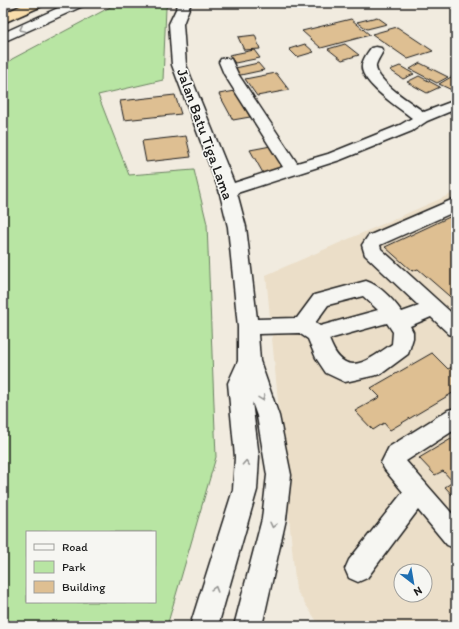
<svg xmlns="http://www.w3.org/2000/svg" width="459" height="629" viewBox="0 0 459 629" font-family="Itim,sans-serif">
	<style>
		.built { fill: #ebdec8; fill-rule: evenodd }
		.green { fill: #b8e5a3; stroke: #6a8060; fill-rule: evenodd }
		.building { fill: #debf92; stroke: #1c1c1c }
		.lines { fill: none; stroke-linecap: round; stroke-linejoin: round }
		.minor-casing { stroke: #1c1c1c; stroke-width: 3 }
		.highway-casing { stroke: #1c1c1c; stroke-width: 3 }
		.minor { fill: #f6f6f2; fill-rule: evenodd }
		.highway { fill: #f9ddab; fill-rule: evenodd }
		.oneway { stroke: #949492 }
		.labels { text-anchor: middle; stroke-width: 3.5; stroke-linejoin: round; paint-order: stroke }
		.street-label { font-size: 15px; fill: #1c1c1c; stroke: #f6f6f2 }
	</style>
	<rect width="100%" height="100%" fill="#f1ebdf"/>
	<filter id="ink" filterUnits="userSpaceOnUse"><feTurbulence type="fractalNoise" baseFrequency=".025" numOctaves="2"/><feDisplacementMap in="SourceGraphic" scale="8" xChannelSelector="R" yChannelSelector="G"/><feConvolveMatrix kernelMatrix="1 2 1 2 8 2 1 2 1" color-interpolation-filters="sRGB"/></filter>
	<g filter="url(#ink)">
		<path class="built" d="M456 192V626H320L296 590 266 275ZM401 571H425V595H401Z"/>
		<path class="green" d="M118 3H169L166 8 163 80 98 95 129 175 194 170 207 224 216 457 167 626H3V67L12 59ZM27 532H155V602H27Z"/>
		<path class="building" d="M377 17 387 24 367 29 357 22Z
			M351 19 370 35 321 48 302 31Z
			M397 27 433 51 408 59 372 34Z
			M255 35 260 49 244 50 238 37Z
			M305 44 314 52 297 57 289 49Z
			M345 44 359 55 342 60 328 49Z
			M254 50 260 58 235 63 229 55Z
			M258 63 264 70 236 76 231 69Z
			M420 63 448 77 437 83 410 69Z
			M400 66 414 74 403 79 390 70Z
			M276 73 289 90 257 96 245 79Z
			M419 76 440 87 427 93 407 82Z
			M451 77 456 80V92L439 84Z
			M235 91 250 117 233 120 219 94Z
			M175 95 181 114 124 120 120 101Z
			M186 136 191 157 146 162 142 141Z
			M271 146 285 169 263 173 250 150Z
			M456 214V302L418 269 412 271 385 247Z
			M432 353 448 369 456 365V391L390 430 384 423 373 430 355 411 380 397 371 388Z
			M456 436V499L445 487 453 482 443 471 435 475 419 458Z"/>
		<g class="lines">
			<defs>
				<path id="minor" d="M69 3H85L83 6 3 42V33Z
					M179 3H191L183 24 186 65 234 183 283 167 224 74 219 62 221 59 226 58 231 59 238 74 297 163 328 154 400 125 412 118C399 108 359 82 362 65 363 59 368 52 371 48L376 47 381 48 383 51C381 55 377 61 376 65 374 80 412 103 424 112L456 100V109L427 121 412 131 340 160 237 193 246 227 257 319 297 318 314 295 366 281C381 286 393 300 402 312L419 306 365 255 362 245 368 236 456 198V211L380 245 381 249 456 317V337L449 334 431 317 410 326 413 332V338L408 354 381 374 345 382 326 373 316 358 308 339 299 333 258 334 260 361 279 416 291 475 286 519 262 626H234L262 519 267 475 257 416 252 402 259 457 257 490 218 626H190L233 490 235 457 228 383 238 361V327L228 227 219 190 172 65 169 24ZM363 296 378 310 320 326 315 323 328 305ZM387 323 393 332 392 344C366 362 344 380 329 339Z
					M456 408V429L406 461 456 518V549L447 545 418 510 367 578 358 582 349 578 345 569 349 560 403 492 385 470 381 463 389 447 448 410Z"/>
				<path id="highway" d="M26 3H44L42 6 3 23V14Z"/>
			</defs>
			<use href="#minor" class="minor-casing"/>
			<use href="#highway" class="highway-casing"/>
			<use href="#minor" class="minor"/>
			<use href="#highway" class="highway"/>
		</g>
		<defs><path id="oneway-chevron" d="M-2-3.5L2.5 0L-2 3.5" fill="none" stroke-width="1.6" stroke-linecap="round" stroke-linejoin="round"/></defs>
		<g class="oneway">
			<use href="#oneway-chevron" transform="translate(22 29) rotate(154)"/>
			<use href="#oneway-chevron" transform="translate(262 398) rotate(70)"/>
			<use href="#oneway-chevron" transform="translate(246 463) rotate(-87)"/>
			<use href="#oneway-chevron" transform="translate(273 525) rotate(103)"/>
			<use href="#oneway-chevron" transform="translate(215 589) rotate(-73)"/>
		</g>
	</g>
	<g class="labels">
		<g class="street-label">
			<text transform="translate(205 134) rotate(70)" y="5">Jalan Batu Tiga Lama</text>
		</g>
	</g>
	<rect width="459" height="629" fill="none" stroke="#f6f6f2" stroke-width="16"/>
	<rect x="8" y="8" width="443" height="613" fill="none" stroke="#1c1c1c" stroke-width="1.5" filter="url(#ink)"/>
	<rect x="26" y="531" width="130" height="72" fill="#f6f6f2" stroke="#9f9f9c"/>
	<rect x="34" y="544" width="20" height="6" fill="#f6f6f2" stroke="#9f9f9c"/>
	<text x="62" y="551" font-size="12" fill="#1c1c1c">Road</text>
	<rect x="34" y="561" width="20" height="12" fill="#b8e5a3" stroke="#9f9f9c"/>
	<text x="62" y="571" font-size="12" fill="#1c1c1c">Park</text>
	<rect x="34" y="581" width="20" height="12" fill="#debf92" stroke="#9f9f9c"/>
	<text x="62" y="591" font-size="12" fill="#1c1c1c">Building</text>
	<g transform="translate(413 583) rotate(149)"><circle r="19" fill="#f6f6f2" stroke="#9f9f9c"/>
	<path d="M0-3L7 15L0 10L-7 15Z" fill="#1f6fb2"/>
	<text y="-6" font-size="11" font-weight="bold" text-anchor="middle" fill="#1c1c1c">N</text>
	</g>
</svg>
